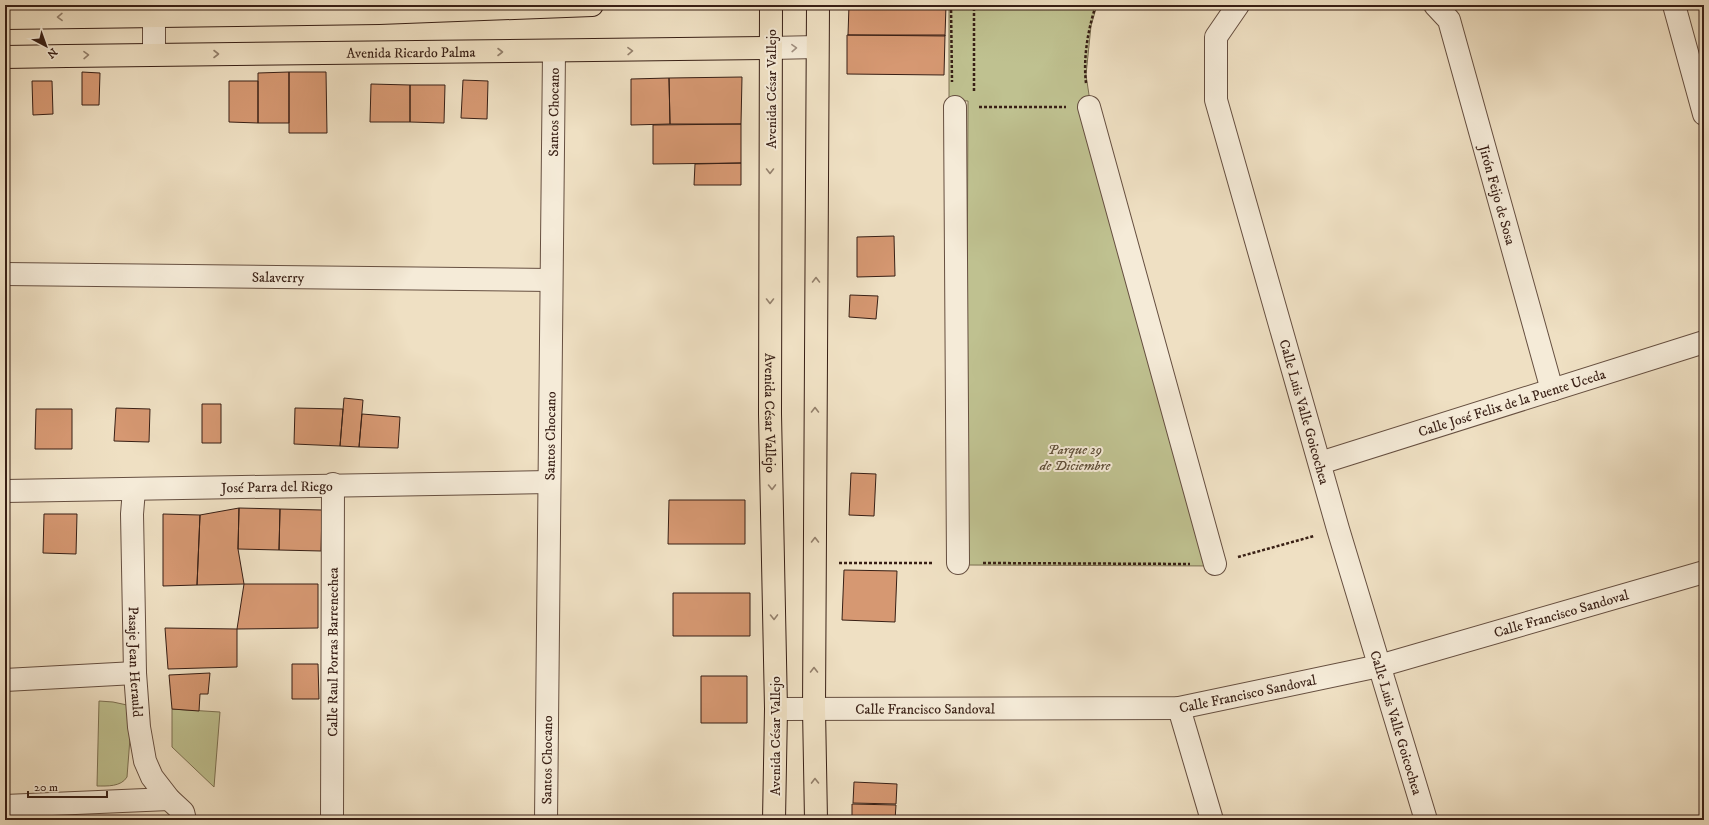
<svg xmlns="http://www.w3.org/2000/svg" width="1709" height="825" viewBox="0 0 1709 825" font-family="'IM FELL DW Pica',serif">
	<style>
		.green { fill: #bfc190; stroke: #7c7052 }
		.building { fill: #d69872; stroke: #381f15 }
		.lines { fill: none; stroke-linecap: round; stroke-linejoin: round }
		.minor-casing { stroke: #664f40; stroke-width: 24 }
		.major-casing { stroke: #381f15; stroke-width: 24 }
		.path { stroke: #381f15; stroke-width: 2.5; stroke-dasharray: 3 2; stroke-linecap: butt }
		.minor { stroke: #f5ebd8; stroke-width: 22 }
		.major { stroke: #efe0c3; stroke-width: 22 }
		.oneway { stroke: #94806c }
		.oneway2 { stroke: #a08f80 }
		.labels { text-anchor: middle; stroke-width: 4; stroke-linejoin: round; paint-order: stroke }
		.street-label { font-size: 14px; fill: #381f15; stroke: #f5ebd8 }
		.park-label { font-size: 14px; font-style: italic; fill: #60503a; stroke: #f5ebd8 }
	</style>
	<rect width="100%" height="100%" fill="#efe0c3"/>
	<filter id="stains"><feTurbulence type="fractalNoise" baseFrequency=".005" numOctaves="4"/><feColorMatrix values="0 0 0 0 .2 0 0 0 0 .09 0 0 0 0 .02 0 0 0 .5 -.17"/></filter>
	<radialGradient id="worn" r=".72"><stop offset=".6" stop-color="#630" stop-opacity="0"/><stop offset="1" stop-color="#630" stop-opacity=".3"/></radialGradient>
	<path class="green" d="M949 5H1097L1091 26 1086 75 1091 108 1218 566 966 565 968 101 949 100Z
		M99 701 113 702 127 705 132 712 127 777C121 787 107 786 97 786Z
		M172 709 220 712 214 787 172 747Z
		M5 815 175 817 176 820H5Z"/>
	<path class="building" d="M849 5H946L945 36 848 35Z
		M847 35H945L944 75 847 74Z
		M82 72 100 73 99 105H82Z
		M289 72V123H258V73Z
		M289 72H326L327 133H289Z
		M742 77 741 124H670L669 78Z
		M669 78 670 124 631 125V79Z
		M463 80 488 81 487 119 461 118Z
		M32 81H52L53 114 33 115Z
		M229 81H258V123L229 122Z
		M371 84 410 85V122H370Z
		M410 85H445L444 123 410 122Z
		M741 124V163L653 164V125Z
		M741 163V185H694L695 164Z
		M894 236 895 276 857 277V237Z
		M850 295 878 296 876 319 849 317Z
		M344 398 363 400 359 447 340 446Z
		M202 404H221V443H202Z
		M116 408 150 409 149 442 114 441Z
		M295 408 343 409 340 446 294 444Z
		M36 409H72V449H35Z
		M362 414 400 417 398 448 359 447Z
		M851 473 876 474 874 516 849 515Z
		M669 500H745V544H668Z
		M239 508 280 509 279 550 238 549Z
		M239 508 238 549 244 584 197 585 200 515Z
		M280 509 322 510 321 551 279 550Z
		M44 514H77L76 554 43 553Z
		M163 514 200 515 197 585 163 586Z
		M844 570 897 571 895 622 842 620Z
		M244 584H318V628L237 629Z
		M673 593H750V636H673Z
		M165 628 237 629V667L168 669Z
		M292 664H318L319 699H292Z
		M210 673 208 694H200L199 711 172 709 169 675Z
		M701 676H747V723H701Z
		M854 782 897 784 896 804 853 803Z
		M852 804 896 805 895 820H852Z"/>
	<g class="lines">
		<defs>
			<g id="minor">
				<path id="s1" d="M1238 5 1216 37V100L1338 529 1426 820"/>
				<path id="s2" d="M1435 5 1449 20 1552 390"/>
				<path d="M1674 5 1704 114"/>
				<path d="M771 48 817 47"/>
				<path d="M154 54V5"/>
				<path d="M955 107 958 563"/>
				<path d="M1089 107 1215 564"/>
				<path id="s3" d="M5 274 551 280"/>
				<path id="s4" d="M1320 463 1704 342"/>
				<path id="s5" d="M134 490 132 514 135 673 139 727 145 761 152 777 169 799 183 812 185 820"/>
				<path id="s6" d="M5 491 549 482"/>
				<path d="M5 680 135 673"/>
				<path d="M1179 708 1212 820"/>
				<path id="s7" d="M776 709 1179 708 1379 666 1704 572"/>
				<path d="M5 806 169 799"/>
				<path id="s8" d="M332 820 333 484"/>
				<path id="s9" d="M546 820 554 52"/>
			</g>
			<g id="major">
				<path id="s10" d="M771 5 770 414 776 709 774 820"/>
				<path d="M5 18 379 13 592 5"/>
				<path id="s11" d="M5 57C260 52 515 53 771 48"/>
				<path d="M816 820 814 709 818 5"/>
			</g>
		</defs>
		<use href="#minor" class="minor-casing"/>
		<use href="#major" class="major-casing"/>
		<path class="path" d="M951 5 952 82
			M1086 83C1083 58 1088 29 1096 5
			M974 91V5
			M979 107H1066
			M1238 557 1314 536
			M839 563H934
			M983 563 1190 564"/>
		<use href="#minor" class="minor"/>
		<use href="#major" class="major"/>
	</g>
	<defs><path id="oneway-chevron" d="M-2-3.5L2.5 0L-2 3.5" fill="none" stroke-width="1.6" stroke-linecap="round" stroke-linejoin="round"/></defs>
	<g class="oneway">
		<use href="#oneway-chevron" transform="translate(60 17) rotate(179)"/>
		<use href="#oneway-chevron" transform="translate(630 51) rotate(-1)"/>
		<use href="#oneway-chevron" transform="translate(500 52)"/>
		<use href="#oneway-chevron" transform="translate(216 54)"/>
		<use href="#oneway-chevron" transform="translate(86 55) rotate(-1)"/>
		<use href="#oneway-chevron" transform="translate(770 171) rotate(90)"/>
		<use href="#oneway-chevron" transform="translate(816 280) rotate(-90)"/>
		<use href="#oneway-chevron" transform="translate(770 301) rotate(90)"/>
		<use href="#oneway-chevron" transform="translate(815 410) rotate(-90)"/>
		<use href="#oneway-chevron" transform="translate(772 487) rotate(89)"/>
		<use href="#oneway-chevron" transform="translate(815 540) rotate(-90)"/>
		<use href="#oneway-chevron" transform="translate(774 617) rotate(89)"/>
		<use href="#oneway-chevron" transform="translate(814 670) rotate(-90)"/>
		<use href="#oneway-chevron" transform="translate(815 781) rotate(-91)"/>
	</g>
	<use class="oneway2" href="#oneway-chevron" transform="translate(794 48) rotate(-2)"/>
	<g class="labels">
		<g class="street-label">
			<text dy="5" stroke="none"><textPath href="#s11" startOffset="406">Avenida Ricardo Palma</textPath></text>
			<text transform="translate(771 89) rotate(-90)" y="5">Avenida César Vallejo</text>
			<text dy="5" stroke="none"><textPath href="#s9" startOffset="708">Santos Chocano</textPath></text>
			<text dy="5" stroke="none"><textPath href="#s2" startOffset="202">Jirón Feijo de Sosa</textPath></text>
			<text dy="5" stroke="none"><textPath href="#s3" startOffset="273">Salaverry</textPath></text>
			<text dy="5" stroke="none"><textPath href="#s4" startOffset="201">Calle José Felix de la Puente Uceda</textPath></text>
			<text dy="5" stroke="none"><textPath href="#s1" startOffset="426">Calle Luis Valle Goicochea</textPath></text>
			<text dy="5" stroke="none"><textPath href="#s10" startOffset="408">Avenida César Vallejo</textPath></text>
			<text dy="5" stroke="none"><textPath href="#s9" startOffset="384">Santos Chocano</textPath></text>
			<text dy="5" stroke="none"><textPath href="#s6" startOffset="272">José Parra del Riego</textPath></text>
			<text dy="5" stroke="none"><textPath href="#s7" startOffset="797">Calle Francisco Sandoval</textPath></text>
			<text dy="5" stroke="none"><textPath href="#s8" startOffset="168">Calle Raul Porras Barrenechea</textPath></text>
			<text dy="5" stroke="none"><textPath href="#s5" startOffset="172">Pasaje Jean Herauld</textPath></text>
			<text dy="5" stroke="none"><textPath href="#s7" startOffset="473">Calle Francisco Sandoval</textPath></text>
			<text dy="5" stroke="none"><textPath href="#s7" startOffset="149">Calle Francisco Sandoval</textPath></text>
			<text dy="5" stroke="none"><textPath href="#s1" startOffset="750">Calle Luis Valle Goicochea</textPath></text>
			<text transform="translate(775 736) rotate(-90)" y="5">Avenida César Vallejo</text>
			<text dy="5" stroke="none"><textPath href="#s9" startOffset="60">Santos Chocano</textPath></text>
		</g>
		<g class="park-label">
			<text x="1075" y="454">Parque 29<tspan x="1075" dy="16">de Diciembre</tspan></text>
		</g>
	</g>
	<rect width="1709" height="825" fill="none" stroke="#efe0c3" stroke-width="20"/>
	<rect x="6" y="6" width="1697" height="813" fill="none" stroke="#381f15" stroke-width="2"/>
	<rect x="10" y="10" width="1689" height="805" fill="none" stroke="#381f15"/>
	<g transform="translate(46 46) rotate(139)" stroke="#f5ebd8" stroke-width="3" paint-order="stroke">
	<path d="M0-3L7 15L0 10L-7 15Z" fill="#381f15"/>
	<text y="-6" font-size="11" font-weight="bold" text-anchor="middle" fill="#381f15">N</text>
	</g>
	<path d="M28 791v6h79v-6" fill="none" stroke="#381f15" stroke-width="2"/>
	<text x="34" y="791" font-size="12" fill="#381f15" stroke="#f5ebd8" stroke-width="3" paint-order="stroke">20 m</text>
	<rect width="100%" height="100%" filter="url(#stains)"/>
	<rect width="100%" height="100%" fill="url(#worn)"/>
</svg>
